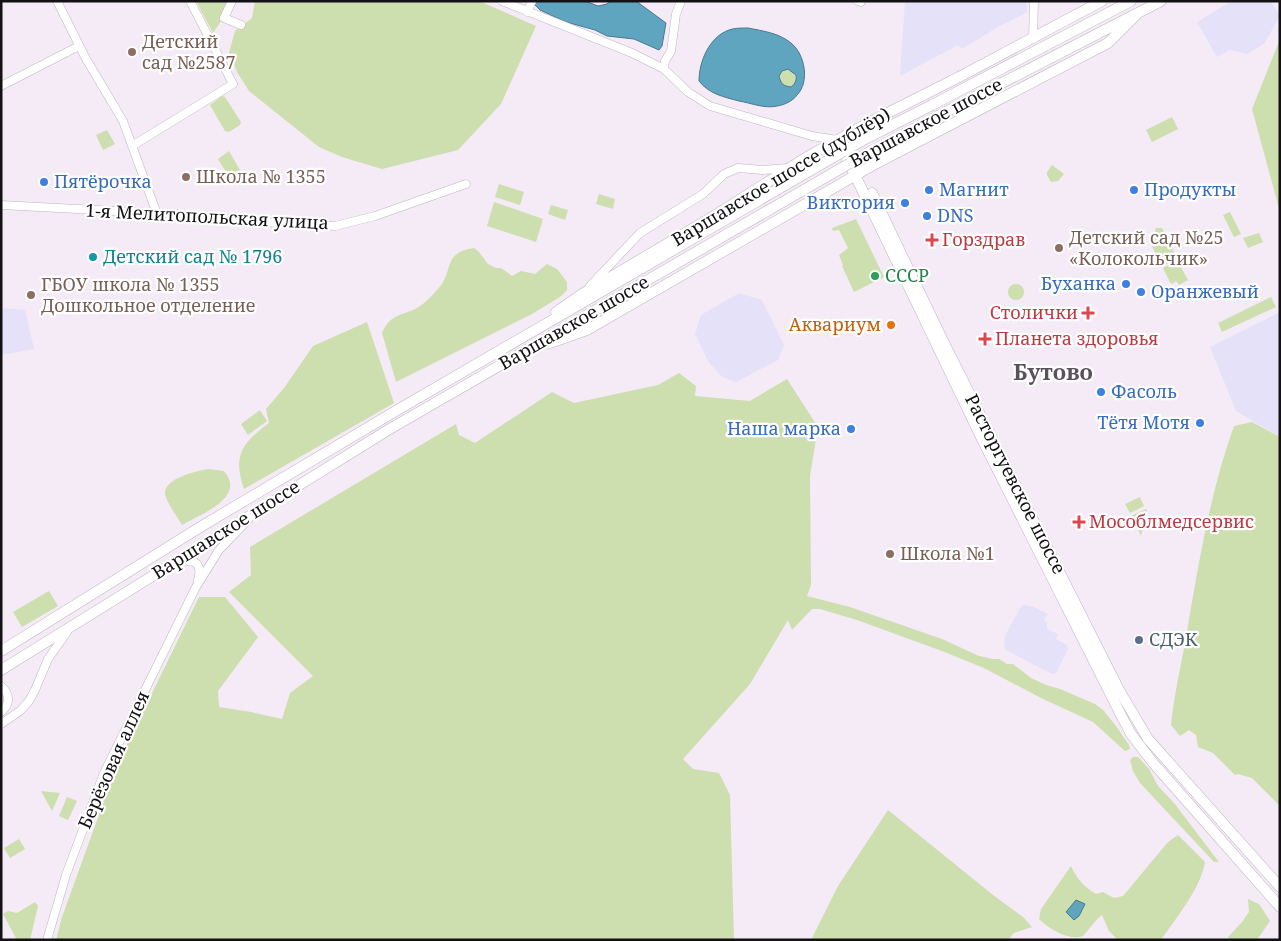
<svg xmlns="http://www.w3.org/2000/svg" width="1281" height="941" viewBox="0 0 1281 941" font-family="'Noto Serif',serif">
	<style>
		.industrial { fill: #e5e1f8 }
		.green { fill: #cddeaf }
		.water { fill: #5fa5c0; stroke: #48798d; fill-rule: evenodd }
		.lines { fill: none; stroke-linecap: round; stroke-linejoin: round }
		.minor-casing { stroke: #beb5c0; stroke-width: 9 }
		.major-casing { stroke: #beb5c0; stroke-width: 11 }
		.minor { stroke: #fff; stroke-width: 8 }
		.major { stroke: #fff; stroke-width: 10 }
		.major-bridge-casing { stroke: #beb5c0; stroke-width: 11; stroke-linecap: butt }
		.major-bridge { stroke: #fff; stroke-width: 10 }
		.education-dot { fill: #8d6e63; stroke: #fff; stroke-width: 2 }
		.shop-dot { fill: #3f7fe0; stroke: #fff; stroke-width: 2 }
		.health-dot { fill: #e0444e; stroke: #fff; stroke-width: 2 }
		.culture-dot { fill: #0f9aa8; stroke: #fff; stroke-width: 2 }
		.leisure-dot { fill: #2e9e5b; stroke: #fff; stroke-width: 2 }
		.food-dot { fill: #e8710a; stroke: #fff; stroke-width: 2 }
		.service-dot { fill: #5c6f8a; stroke: #fff; stroke-width: 2 }
		.labels { text-anchor: middle; stroke-width: 4.5; stroke-linejoin: round; paint-order: stroke }
		.education-label { font-size: 18px; fill: #785e54; stroke: #fff; text-anchor: start }
		.street-label { font-size: 18px; fill: #141115; stroke: #fff }
		.shop-label { font-size: 18px; fill: #366cbe; stroke: #fff; text-anchor: start }
		.health-label { font-size: 18px; fill: #be3a42; stroke: #fff; text-anchor: start }
		.culture-label { font-size: 18px; fill: #0d838f; stroke: #fff; text-anchor: start }
		.leisure-label { font-size: 18px; fill: #27864d; stroke: #fff; text-anchor: start }
		.food-label { font-size: 18px; fill: #c56008; stroke: #fff; text-anchor: end }
		.service-label { font-size: 18px; fill: #4e5e75; stroke: #fff; text-anchor: start }
		.district-label { font-size: 22px; font-weight: bold; fill: #59515b; stroke: #fff }
	</style>
	<rect width="100%" height="100%" fill="#f4ebf6"/>
	<path class="industrial" d="M905 1H1027V12L998 27 962 49 958 45 900 76Z
		M1232 1H1271L1280 16 1264 44 1247 54 1230 50 1217 57 1197 22Z
		M739 293 762 300 784 345 778 360 736 382 722 377 708 361 695 334 701 315Z
		M1 308 25 310 34 349 1 355Z
		M1280 312V437L1236 411 1210 347Z
		M1023 605 1031 606 1048 614 1044 620 1047 622V629L1058 634 1056 639 1067 645 1068 649 1056 673 1052 674 1006 650 1004 646 1005 636 1020 608Z"/>
	<path class="green" d="M196 1H231L224 17 213 33Z
		M255 1H479L536 26 501 104 458 150 382 169 342 157 319 147 249 91 237 72 229 53 235 31 252 18Z
		M1280 39V212L1252 109Z
		M779 78a9 9 0 1 1 18 0a9 9 0 1 1-18 0Z
		M222 96 225 97 241 122 240 125 229 132 225 131 210 105Z
		M1172 117 1178 129 1152 142 1146 130Z
		M107 130 115 144 103 150 96 135Z
		M229 151 241 172 230 179 218 159Z
		M1052 165 1064 174 1058 181 1051 182 1047 175V172Z
		M499 184 524 192 520 205 495 197Z
		M599 194 615 199 613 209 596 204Z
		M494 202 543 219 536 242 487 226Z
		M551 205 568 210 565 220 548 214Z
		M1230 212 1241 234 1234 237 1223 215Z
		M856 219 884 277 854 292 842 266 843 265 839 255 848 248 839 230 833 231 832 228Z
		M1156 228H1162L1176 256 1175 259 1163 266 1161 265 1151 244Z
		M1259 233 1263 242 1248 248 1243 238Z
		M474 248 479 252 488 264 496 268H501L512 276 521 271 535 274 547 264 557 269 567 282V290L560 297 532 314 396 382 382 333C391 314 398 317 415 309 423 305 430 298 436 291 456 272 440 253 474 248Z
		M1177 260 1188 280 1179 285 1176 281 1172 284 1170 282 1163 268Z
		M1008 292a8 8 0 1 1 16 0a8 8 0 1 1-16 0Z
		M1271 297 1276 307 1222 332 1218 323Z
		M367 322 394 403 244 489C232 454 243 443 269 423L266 409 284 388 313 346Z
		M679 373 696 386 695 396 750 401 787 379 818 427 810 476 811 585 807 596 850 607 942 639 979 656 993 659H999L1007 664H1013L1031 678 1046 685 1060 689 1095 704 1103 710 1116 726 1129 745 1130 749 1125 751 1093 722 1041 698 984 668 942 651 857 620 820 609H812L792 630 788 620 750 684 683 759 693 769 719 773 730 795 734 940H56L62 917 117 765 199 597H225L258 637 218 691 219 707 251 712 282 719 290 693 313 676 229 592 251 575 250 547 456 424 459 435 475 443 552 392 574 403 658 385Z
		M260 410 267 421 248 435 241 424Z
		M1252 422 1280 437V806L1252 778 1238 774 1235 775 1213 753 1198 747 1196 735 1189 730 1180 736 1171 725C1174 693 1182 663 1187 631 1199 561 1210 493 1234 426Z
		M208 469 224 471C247 498 200 514 182 525 178 518 165 500 165 493 165 478 197 471 208 469Z
		M1140 497 1144 506 1130 513 1125 504Z
		M1146 509 1147 511 1141 536 1131 516Z
		M49 591 58 606 22 627 13 612Z
		M1133 757H1138L1149 769 1158 786 1174 803 1219 862H1214L1140 783 1133 771 1130 760Z
		M41 791 60 793 52 811Z
		M67 797 77 801 68 820 59 816Z
		M888 810 993 895 1023 917 1032 927 1014 933 1008 940H811L838 886Z
		M1178 835 1205 862C1201 888 1176 918 1161 940H1118L1109 931 1102 915C1094 921 1090 929 1083 936 1069 941 1049 929 1039 919L1041 909 1071 866C1076 878 1085 888 1096 894L1103 892 1114 898 1123 896 1168 842Z
		M19 839 25 849 10 858 4 848Z
		M1248 899 1259 904 1270 921 1257 940H1230L1228 937 1242 922 1249 912Z
		M35 902 38 906 30 940H17L3 914 8 911 17 913Z"/>
	<path class="water" d="M534 1H585L598 6 607 4 610 1H636L666 23 662 46 659 50 634 39 607 36 595 30 566 22 540 10 534 4Z
		M748 28C763 31 779 33 791 43 805 54 810 82 797 95 793 101 784 105 777 106 765 109 751 103 739 101 724 97 709 94 699 81 699 62 709 37 729 30 734 28 742 28 748 28ZM788 69 796 75C797 80 795 84 791 87 783 86 781 84 779 76L782 71Z
		M1076 900 1085 904 1079 916 1074 920 1066 912Z"/>
	<g class="lines">
		<defs>
			<path id="minor" d="M57 1 85 57 123 121 157 214
				M232 1 224 18 241 25
				M502 1 632 53 664 69 688 92 710 106 812 136 837 140
				M858 1 861 2
				M527 12 532 1
				M1033 39 1034 1
				M664 69 665 61 671 51 676 14 681 1
				M1 86 79 46
				M132 146 233 84 190 1
				M1 205 173 214 259 222 335 226 375 216 466 184
				M590 286 640 233 703 194 724 174 738 168 763 170 787 168
				M177 561C194 560 203 561 198 580
				M1 686C10 694 11 704 1 712
				M1 724 20 711 29 701 35 690 48 659 67 632
				M47 940 66 875 104 773 196 587 219 550 249 519"/>
			<path id="major" d="M932 105 1131 1
				M938 116 1161 1
				M837 140 855 175 982 439 1122 717 1131 734 1154 764 1280 907
				M872 193 943 341 1119 690 1148 739 1280 887
				M556 312 582 294 714 216 807 157 866 124 961 76 1102 1
				M550 343 587 330 875 164 1108 43 1136 15
				M1 651 202 526 399 409 775 191
				M1 670 388 430 781 203"/>
		</defs>
		<use href="#minor" class="minor-casing"/>
		<use href="#major" class="major-casing"/>
		<use href="#minor" class="minor"/>
		<use href="#major" class="major"/>
		<defs>
			<path id="major-bridge" d="M775 191 865 139 932 105
				M781 203 871 151 938 116"/>
		</defs>
		<use href="#major-bridge" class="major-bridge-casing"/>
		<use href="#major-bridge" class="major-bridge"/>
	</g>
	<g class="education-dot">
		<circle cx="132" cy="52" r="5"/>
		<circle cx="186" cy="177" r="5"/>
		<circle cx="1059" cy="248" r="5"/>
		<circle cx="31" cy="295" r="5"/>
		<circle cx="890" cy="554" r="5"/>
	</g>
	<g class="shop-dot">
		<circle cx="44" cy="182" r="5"/>
		<circle cx="929" cy="190" r="5"/>
		<circle cx="1134" cy="190" r="5"/>
		<circle cx="905" cy="203" r="5"/>
		<circle cx="927" cy="216" r="5"/>
		<circle cx="1126" cy="284" r="5"/>
		<circle cx="1141" cy="292" r="5"/>
		<circle cx="1101" cy="392" r="5"/>
		<circle cx="1200" cy="423" r="5"/>
		<circle cx="851" cy="429" r="5"/>
	</g>
	<g class="health-dot">
		<path d="M929.5 232.5h5v5h5v5h-5v5h-5v-5h-5v-5h5z"/>
		<path d="M1085.5 305.5h5v5h5v5h-5v5h-5v-5h-5v-5h5z"/>
		<path d="M982.5 331.5h5v5h5v5h-5v5h-5v-5h-5v-5h5z"/>
		<path d="M1076.5 514.5h5v5h5v5h-5v5h-5v-5h-5v-5h5z"/>
	</g>
	<circle class="culture-dot" cx="93" cy="257" r="5"/>
	<circle class="leisure-dot" cx="875" cy="276" r="5"/>
	<circle class="food-dot" cx="891" cy="325" r="5"/>
	<circle class="service-dot" cx="1139" cy="640" r="5"/>
	<g class="labels">
		<g class="education-label">
			<text x="142" y="48">Детский<tspan x="142" dy="21">сад №2587</tspan></text>
			<text x="196" y="183">Школа № 1355</text>
			<text x="1069" y="244">Детский сад №25<tspan x="1069" dy="21">«Колокольчик»</tspan></text>
			<text x="41" y="291">ГБОУ школа № 1355<tspan x="41" dy="21">Дошкольное отделение</tspan></text>
			<text x="900" y="560">Школа №1</text>
		</g>
		<g class="street-label">
			<text transform="translate(926 123) rotate(-28)" y="6">Варшавское шоссе</text>
			<text transform="translate(781 177) rotate(-31)" y="6">Варшавское шоссе (дублёр)</text>
			<text transform="translate(207 217) rotate(3)" y="6">1-я Мелитопольская улица</text>
			<text transform="translate(574 323) rotate(-30)" y="6">Варшавское шоссе</text>
			<text transform="translate(1015 484) rotate(63)" y="6">Расторгуевское шоссе</text>
			<text transform="translate(226 530) rotate(-32)" y="6">Варшавское шоссе</text>
			<text transform="translate(114 760) rotate(-66)" y="6">Берёзовая аллея</text>
		</g>
		<g class="shop-label">
			<text x="54" y="188">Пятёрочка</text>
			<text x="939" y="196">Магнит</text>
			<text x="1144" y="196">Продукты</text>
			<text x="895" y="209" text-anchor="end">Виктория</text>
			<text x="937" y="222">DNS</text>
			<text x="1116" y="290" text-anchor="end">Буханка</text>
			<text x="1151" y="298">Оранжевый</text>
			<text x="1111" y="398">Фасоль</text>
			<text x="1190" y="429" text-anchor="end">Тётя Мотя</text>
			<text x="841" y="435" text-anchor="end">Наша марка</text>
		</g>
		<g class="health-label">
			<text x="942" y="246">Горздрав</text>
			<text x="1078" y="319" text-anchor="end">Столички</text>
			<text x="995" y="345">Планета здоровья</text>
			<text x="1089" y="528">Мособлмедсервис</text>
		</g>
		<g class="culture-label">
			<text x="103" y="263">Детский сад № 1796</text>
		</g>
		<g class="leisure-label">
			<text x="885" y="282">СССР</text>
		</g>
		<g class="food-label">
			<text x="881" y="331">Аквариум</text>
		</g>
		<g class="service-label">
			<text x="1149" y="646">СДЭК</text>
		</g>
		<g class="district-label">
			<text x="1053" y="380">Бутово</text>
		</g>
	</g>
	<rect width="1281" height="941" fill="none" stroke="#141115" stroke-width="5"/>
</svg>
